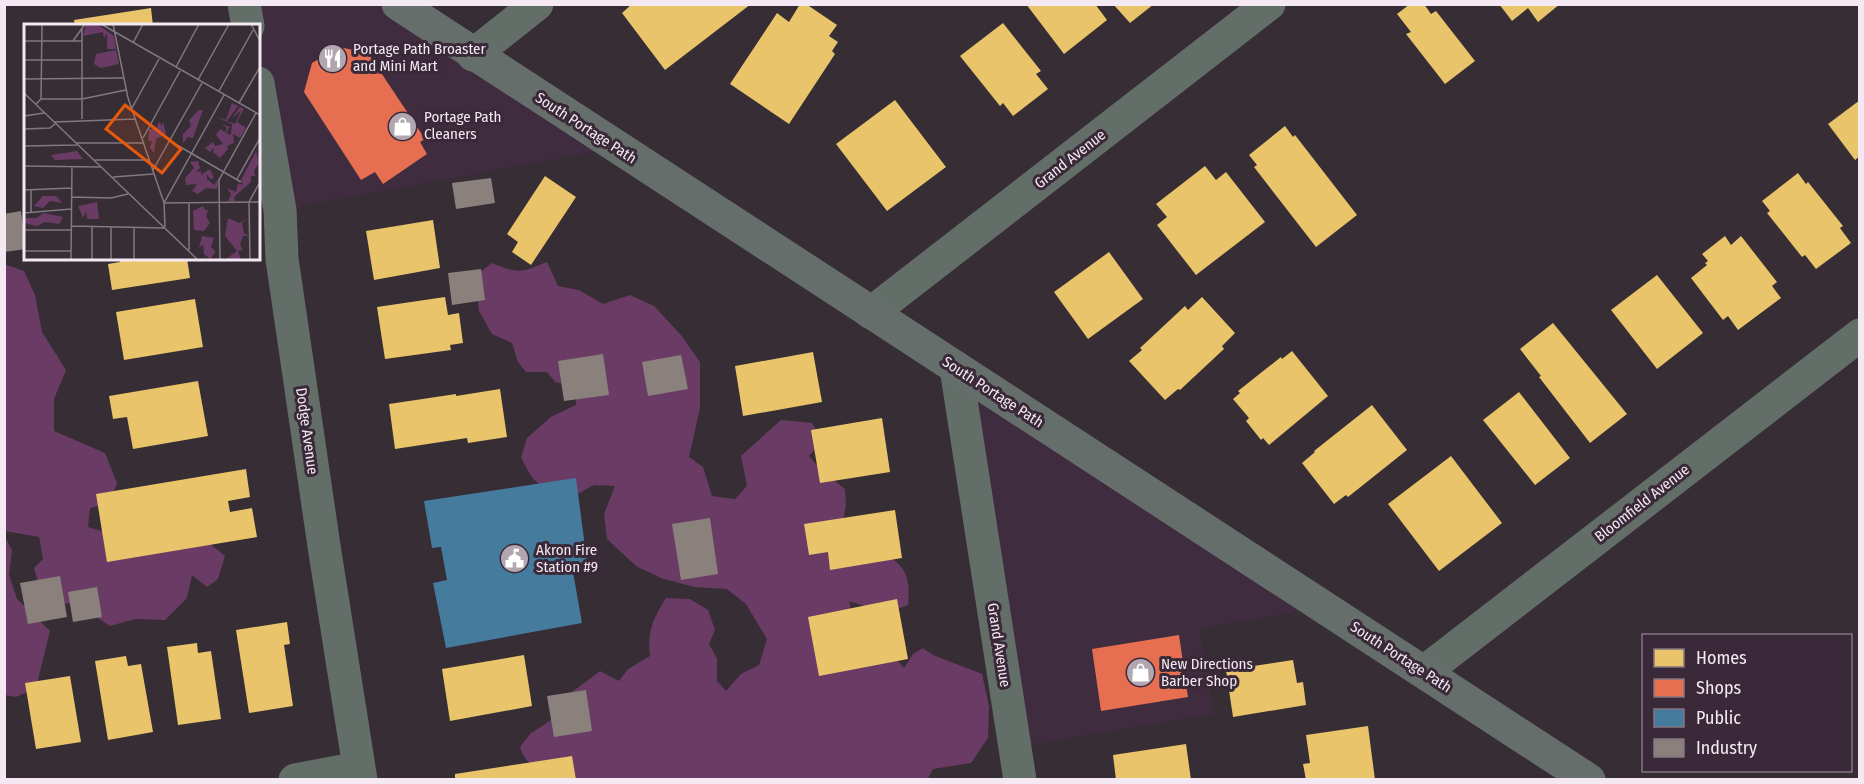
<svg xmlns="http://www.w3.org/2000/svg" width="1864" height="784" viewBox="0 0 1864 784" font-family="'Fira Sans Condensed',sans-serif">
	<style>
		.built { fill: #402c3f }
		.green { fill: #6a3c65 }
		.homes { fill: #e9c46a }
		.shops { fill: #e76f51 }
		.public { fill: #457b9d }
		.industry { fill: #8a817c }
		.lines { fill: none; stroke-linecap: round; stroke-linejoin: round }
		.minor { stroke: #646e69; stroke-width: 33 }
		.major { stroke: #656e6b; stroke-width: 33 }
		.labels { text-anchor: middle; stroke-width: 6; stroke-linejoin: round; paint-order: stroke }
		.poi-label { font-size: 15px; fill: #f4e9f2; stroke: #3a2938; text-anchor: start }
		.street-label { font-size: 15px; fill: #f4e9f2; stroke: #3a2938 }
		.inset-road { fill: none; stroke: #827881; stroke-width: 1.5 }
		.view { fill: #e8590c; fill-opacity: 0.15; stroke: #e8590c; stroke-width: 3 }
		.inset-edge { fill: none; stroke: #f4e9f2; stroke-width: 3 }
	</style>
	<rect width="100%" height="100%" fill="#362d35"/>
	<path class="built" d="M244 5H398L617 148 280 210 258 83V26Z
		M956 368 1325 607 1200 629 1214 714 1015 748Z"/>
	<path class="green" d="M547 262 558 286 579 290 603 304 630 295 654 306 681 335 700 362V408L689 457 703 467 712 496 735 499 747 486 741 456 781 420 812 423 822 441 809 456 823 472 845 489 846 506 841 531C858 540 889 552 902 568 910 579 909 593 908 605L886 613 849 601 855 628 889 651 904 668 913 654 923 648 933 655 982 674 989 706 988 738 971 763 933 769 928 778 924 780H559C542 773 525 765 520 747L530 734 572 706V692L600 671 619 681 628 669 650 656C647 631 653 619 666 598L690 599 708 610 715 630 709 644 717 659V681L726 691 741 674 759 665 767 639 746 604 727 589 694 587 661 578 636 566 607 539 604 514 615 486 594 485 572 497C542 489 534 486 521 457L527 438 551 417 576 405V387L555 382 547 372H526L518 362 512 343 492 334 479 311 475 276 492 263C518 274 521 273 547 262Z
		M4 264 24 271 35 295 42 332 66 370 54 399V431L105 453 117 483 110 503 90 508 88 527 121 537 203 538 225 556 218 579 207 587 192 575 187 598 165 620 135 619 110 626 76 604 59 603 39 585 34 568 43 559 39 537 5 531Z
		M4 535 12 550 9 575 17 599 50 631 36 688 16 697 5 695Z"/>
	<path class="homes" d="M632 4H751L665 70 622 13Z
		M800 4H806L837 25 829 36 838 42 832 51 835 54 789 124 730 84 777 13 789 22Z
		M1026 4H1095L1107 20 1064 54Z
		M1113 4H1154L1130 23Z
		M1410 4H1424L1431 14 1436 11 1475 61 1445 84 1406 34 1411 32 1397 14Z
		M1499 4H1560L1538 22 1528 8 1512 21Z
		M151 8 153 26H75L74 20Z
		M1003 23 1041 71 1036 74 1048 89 1013 116 1003 103 1000 106 960 56Z
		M895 100 946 167 887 211 836 144Z
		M1860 100V156L1855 160 1828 124Z
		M1285 126 1293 137 1295 135 1357 215 1316 247 1254 167 1257 165 1249 155Z
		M1205 166 1216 180 1226 172 1265 222 1196 275 1157 225 1167 217 1156 204Z
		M1798 173 1806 184 1808 182 1843 226 1840 228 1851 243 1816 269 1805 255 1802 257 1767 213 1770 211 1762 201Z
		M545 176 576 197 531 265 512 252 518 242 507 234Z
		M433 220 440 268 374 280 366 231Z
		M1725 236 1731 245 1741 236 1777 282 1772 286 1781 298 1738 330 1728 316 1723 320 1691 278 1707 265 1705 263 1708 261 1702 254Z
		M1109 252 1143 299 1088 339 1054 292Z
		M120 258H187L190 278 112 290 108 264 120 262Z
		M1657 275 1703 333 1657 369 1611 310Z
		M445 297 448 315 459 313 463 343 450 345 451 350 385 359 377 307Z
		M1202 297 1235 333 1222 346 1224 349 1180 390 1178 389 1165 400 1129 361 1142 350 1140 348 1185 306 1188 310Z
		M195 299 203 347 124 360 116 312Z
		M1553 323 1627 414 1590 443 1539 377 1541 376 1520 349Z
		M1292 351 1328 396 1269 445 1263 438 1261 440 1246 421 1249 418 1233 399 1240 393 1238 391 1281 357 1282 359Z
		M813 352 822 402 743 416 735 366Z
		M198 381 208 436 133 449 127 417 113 419 109 396Z
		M500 389 507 437 468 443 467 438 395 449 389 404 456 394V396Z
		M1519 392 1570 458 1535 485 1483 420Z
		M1372 405 1407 450 1348 497 1346 495 1334 504 1302 463 1315 452 1314 451Z
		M882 418 890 472 820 483 811 430Z
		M1451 456 1502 523 1439 571 1388 504Z
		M246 469 250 497 228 501 230 512 252 508 257 537 107 562 96 494Z
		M895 510 902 558 830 570 828 552 809 555 804 524Z
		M897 599 908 659 819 676 808 617Z
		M287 622 290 644 284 645 293 706 249 713 236 630Z
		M197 643 198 653 211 651 221 719 178 725 167 647Z
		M524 655 532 706 450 721 442 669Z
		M126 656 128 666 141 664 153 732 108 740 95 661Z
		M1293 660 1297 683 1303 682 1306 705 1233 717 1226 670Z
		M70 676 81 742 36 749 25 683Z
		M1368 726 1375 780H1306L1303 764 1310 763 1306 735Z
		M1186 744 1191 780H1116L1113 755Z
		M572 756 576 780H455V774Z"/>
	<path class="shops" d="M339 47 368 53 425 139 420 142 427 154 383 184 375 172 361 180 304 92 312 63Z
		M1179 635 1188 697 1101 711 1092 649Z"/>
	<path class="public" d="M576 478 588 570 573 572 582 623 446 648 433 583 447 580 441 547 432 548 424 501Z"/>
	<path class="industry" d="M491 178 495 203 456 209 452 183Z
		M21 211 26 249 4 252V214Z
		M481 269 485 300 452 305 448 273Z
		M603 354 609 395 564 401 558 361Z
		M681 355 688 389 648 396 642 362Z
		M710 518 718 574 681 580 672 524Z
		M60 576 67 617 28 624 20 583Z
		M97 587 102 617 73 622 68 592Z
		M586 690 592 731 554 737 547 696Z"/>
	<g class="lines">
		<path class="minor" d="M244 4 248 26
			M473 55 537 4
			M258 83 280 210 282 259 324 546 361 780
			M871 313 1269 4
			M956 368 1020 780
			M1424 672 1860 335
			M295 780 359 768"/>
		<path class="major" d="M398 4 1589 780"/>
	</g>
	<defs>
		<symbol id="restaurant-disc" viewBox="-11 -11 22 22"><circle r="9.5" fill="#b2a7b0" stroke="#3a2938"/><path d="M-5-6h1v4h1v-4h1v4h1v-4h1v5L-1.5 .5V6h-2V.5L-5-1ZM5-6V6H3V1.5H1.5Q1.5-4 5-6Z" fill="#fff"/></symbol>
		<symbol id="shop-disc" viewBox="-11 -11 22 22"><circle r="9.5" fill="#b2a7b0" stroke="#3a2938"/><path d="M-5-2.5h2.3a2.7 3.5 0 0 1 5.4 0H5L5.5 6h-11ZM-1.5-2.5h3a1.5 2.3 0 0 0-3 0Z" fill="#fff"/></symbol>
		<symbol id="civic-disc" viewBox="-11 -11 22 22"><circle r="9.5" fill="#b2a7b0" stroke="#3a2938"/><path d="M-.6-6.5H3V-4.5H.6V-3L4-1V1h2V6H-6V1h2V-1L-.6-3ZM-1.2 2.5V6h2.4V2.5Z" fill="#fff"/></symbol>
	</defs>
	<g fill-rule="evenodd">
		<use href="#restaurant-disc" x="316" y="42" width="33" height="33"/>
		<use href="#shop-disc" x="386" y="110" width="33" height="33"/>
		<use href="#civic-disc" x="498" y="542" width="33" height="33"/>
		<use href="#shop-disc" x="1124" y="656" width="33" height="33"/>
	</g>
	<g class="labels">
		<g class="poi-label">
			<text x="353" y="54">Portage Path Broaster<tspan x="353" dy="17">and Mini Mart</tspan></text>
			<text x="424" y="122">Portage Path<tspan x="424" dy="17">Cleaners</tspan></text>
			<text x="536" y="555">Akron Fire<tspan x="536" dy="17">Station #9</tspan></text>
			<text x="1161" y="669">New Directions<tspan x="1161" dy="17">Barber Shop</tspan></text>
		</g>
		<g class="street-label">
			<text transform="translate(586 128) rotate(33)" y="5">South Portage Path</text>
			<text transform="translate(1070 159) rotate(-38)" y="5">Grand Avenue</text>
			<text transform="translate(993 392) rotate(33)" y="5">South Portage Path</text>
			<text transform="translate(307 431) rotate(82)" y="5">Dodge Avenue</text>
			<text transform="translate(1642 503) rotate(-38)" y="5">Bloomfield Avenue</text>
			<text transform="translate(999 645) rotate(81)" y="5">Grand Avenue</text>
			<text transform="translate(1401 657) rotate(33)" y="5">South Portage Path</text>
		</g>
	</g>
	<g transform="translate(24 24)">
		<rect width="236" height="236" fill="#362d35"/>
		<path d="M62 0H73L90 12 92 25H83V9L80 14 79 8 59 12ZM92 26 95 40 77 44 70 40 72 30ZM208 79 214 82 203 97 211 100 217 87 208 94 216 83 220 85 213 98 222 104 216 114 209 110 210 119 203 122 204 125 196 134 189 128 190 123 186 128 181 124 189 118 191 122 199 120 192 111 196 105 201 108 203 104 197 100 206 103 202 109 207 111 208 100 190 92 202 96ZM175 86H179L169 114 164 113 159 119V110L167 102 165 96ZM139 97 142 110 132 115 130 129 126 124 128 117H124L125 105H132L135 98 138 102ZM53 127 59 135 31 136 27 131ZM232 127 235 139 230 147 231 152H227V158L210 173 211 177H204L207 170 203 164 212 168 214 159 219 161 217 156ZM174 137 176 144 172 148 177 147V151L186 145 190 154 186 155 183 150V155L190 161 195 154 193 165 182 164 174 170 168 167 173 160 162 161 161 154 170 144 166 138ZM19 172H32L38 179 26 177 19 184 10 182ZM73 178 75 195H63L62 188 59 194 54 182ZM179 182 182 187 185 184 182 192 186 199 180 207 170 206 169 187ZM19 189 39 193 35 200 21 198 13 202 0 199V194H13ZM204 194 215 199 224 195 218 199 220 209 225 212H219L216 221 219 226 214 227 217 235H202L213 227 201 212ZM178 212 190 214 187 223 192 228 186 235 180 230 179 220 175 224Z" fill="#6a3c65"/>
		<path class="inset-road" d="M77 0 236 91M89 0 104 74 140 179 141 203M227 0 236 17M0 17H58M49 17 61 0M109 19 119 0M0 36H58M152 43 175 0M0 55 99 54M174 56 205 0M195 67 229 6M0 69 173 235M200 71 140 179 236 178M17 75 18 0M215 79 236 43M12 80 17 75H58L102 66M108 84 135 35M0 92 20 89M58 95V4M30 98 111 95M0 105 26 104 31 100M119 114 156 47M146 117 217 158M52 119H119M0 122 53 121M69 136H125M0 142 76 143M129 146 178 59M89 153 129 150M213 155 236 114M0 166 48 164M48 173 87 174 104 170M165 179V226M0 189 47 185M7 189V165M47 202 140 204M0 206H47M0 227H47M47 235 48 143M68 235V202M87 235V203M110 235V203M196 235 195 156 232 89M226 235 225 178 236 158"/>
		<path class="view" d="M101 81 157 125 138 149 82 105Z"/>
		<rect width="236" height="236" class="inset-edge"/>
	</g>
	<rect width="1864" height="784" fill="none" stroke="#f4e9f2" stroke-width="12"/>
	<rect x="1642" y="634" width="210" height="138" fill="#3a2938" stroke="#847682" stroke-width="1.5"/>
	<rect x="1654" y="649" width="30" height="18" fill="#e9c46a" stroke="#847682" stroke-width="1.5"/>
	<text x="1696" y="664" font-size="18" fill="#f4e9f2">Homes</text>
	<rect x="1654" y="679" width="30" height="18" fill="#e76f51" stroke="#847682" stroke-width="1.5"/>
	<text x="1696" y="694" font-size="18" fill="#f4e9f2">Shops</text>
	<rect x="1654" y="709" width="30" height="18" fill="#457b9d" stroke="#847682" stroke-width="1.5"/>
	<text x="1696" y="724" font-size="18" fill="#f4e9f2">Public</text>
	<rect x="1654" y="739" width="30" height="18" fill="#8a817c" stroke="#847682" stroke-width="1.5"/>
	<text x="1696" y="754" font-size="18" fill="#f4e9f2">Industry</text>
</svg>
